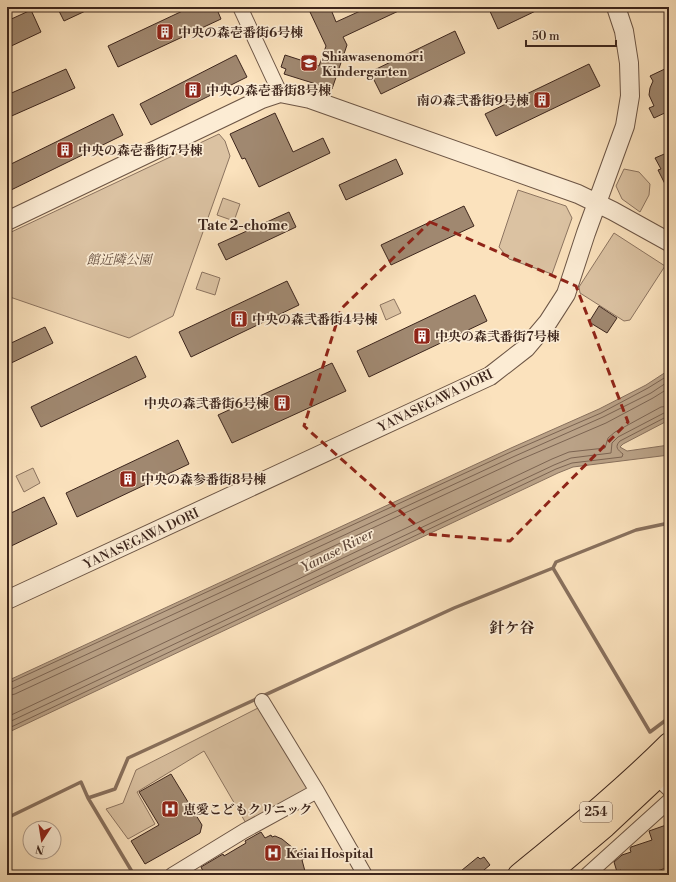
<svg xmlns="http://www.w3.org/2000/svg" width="676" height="882" viewBox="0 0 676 882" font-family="'Libre Bodoni','Noto Serif JP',serif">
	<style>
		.green { fill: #dbc2a2; stroke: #8c7460 }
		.water { fill: #baa287; stroke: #88705d }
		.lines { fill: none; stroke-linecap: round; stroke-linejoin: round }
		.shore { stroke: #7c6452; stroke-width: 1 }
		.stream { stroke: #88705d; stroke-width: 3.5 }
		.building { fill: #a08870; stroke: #3d261d }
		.minor-casing { stroke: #6c5545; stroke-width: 16 }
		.tertiary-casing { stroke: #6c5545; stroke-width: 20 }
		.trunk-casing { stroke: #3d261d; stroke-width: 24 }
		.minor { stroke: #fcecd4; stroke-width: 14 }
		.tertiary { stroke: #fcecd4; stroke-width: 18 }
		.trunk { stroke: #fbe2bd; stroke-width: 22 }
		.marked { fill: none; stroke: #8f2418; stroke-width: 3; stroke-dasharray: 8 5; stroke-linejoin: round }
		.labels { text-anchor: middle; stroke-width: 3.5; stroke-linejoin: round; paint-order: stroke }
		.shield { fill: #fcecd4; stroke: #766154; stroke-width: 1 }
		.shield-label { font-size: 12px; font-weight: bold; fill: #3d261d }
		.poi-label { font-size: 13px; font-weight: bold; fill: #3d261d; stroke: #fcecd4; text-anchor: start }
		.park-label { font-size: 13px; font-style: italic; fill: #644d3e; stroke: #fcecd4 }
		.street-label { font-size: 13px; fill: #3d261d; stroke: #fcecd4 }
		.neighbourhood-label { font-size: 14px; font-weight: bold; fill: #3d261d; stroke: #fcecd4 }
		.water-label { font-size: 14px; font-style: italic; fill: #624b3d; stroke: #fcecd4 }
		.quarter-label { font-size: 15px; font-weight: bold; fill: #3d261d; stroke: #fcecd4 }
	</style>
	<rect width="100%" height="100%" fill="#fbe2bd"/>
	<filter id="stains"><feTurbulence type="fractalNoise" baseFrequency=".005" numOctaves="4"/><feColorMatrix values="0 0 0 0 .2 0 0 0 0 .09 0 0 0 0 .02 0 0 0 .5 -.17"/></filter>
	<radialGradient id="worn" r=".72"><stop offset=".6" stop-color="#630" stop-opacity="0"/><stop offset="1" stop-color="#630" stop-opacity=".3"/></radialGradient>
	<path class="green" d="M219 134 225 141 230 156 173 316 129 338 7 296V234Z
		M624 169 639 172 650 184 649 195 640 212 622 199 616 186Z
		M518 190 566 206 572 218 552 274 509 259 499 247Z
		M223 198 240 204 234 221 217 215Z
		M614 233 665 266 630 320 624 321 580 293 579 287Z
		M202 272 220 278 215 295 196 289Z
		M394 299 401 313 386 320 380 305Z
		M33 468 40 483 24 492 16 476Z
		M258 708 309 790 247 825 204 751 137 792 155 824 128 839 106 809 123 803 136 770Z"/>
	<path class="water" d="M669 370V420L623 444 620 447 627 451 669 445V455L573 467 558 473 7 733V681L511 448 599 409 646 385Z"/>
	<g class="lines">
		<path class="shore" d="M7 684 513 451 601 413 648 388 669 375
			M7 690 12 689 515 456 603 417 651 393 669 381
			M7 696 15 694 517 461 606 423 653 398 669 388
			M7 717 552 459 569 452 605 448 608 438 615 432 661 407 669 406
			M7 723 554 465 571 458 611 453 612 443 618 437 664 413 669 412
			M7 729 556 469 572 463 622 457 623 454C618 450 614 447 620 441L666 417H669"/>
		<path class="stream" d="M553 568 556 562 636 530 669 523
			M7 818 81 782 88 798
			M134 875 88 798 115 789 128 758 454 608 553 568 650 732 666 720H668"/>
	</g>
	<path class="building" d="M57 7H94L64 21Z
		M191 7H216L221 19 118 67 108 46Z
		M311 7H330L336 22 369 7H407L343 37 347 45 332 89 284 74 286 69 281 67 285 55 319 66 326 46 310 12 312 11Z
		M488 7H544L498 29Z
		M31 10 41 32 7 48V21Z
		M455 31 465 53 381 94 370 72Z
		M236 55 247 77 151 125 140 104Z
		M589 64 600 86 496 136 485 114Z
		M669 67V111L654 118 649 108 654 106 649 95 650 88 653 81 650 76Z
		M66 69 75 88 7 118V95Z
		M275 113 293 152 323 138 330 153 259 187 245 158 242 159 230 134Z
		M113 114 123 135 7 192V166Z
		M669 152V192L658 170 661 169 655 158Z
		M396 159 403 174 346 200 339 185Z
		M464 206 474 226 391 265 381 245Z
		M289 212 296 227 226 260 218 244Z
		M287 281 299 305 191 357 179 332Z
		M475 295 487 321 369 377 357 351Z
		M599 306 617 318 607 333 589 322Z
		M45 327 53 343 7 365V345Z
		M136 356 146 377 41 427 31 407Z
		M332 363 346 391 232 443 218 415Z
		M178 440 189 464 77 517 66 493Z
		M44 497 57 524 7 548V515Z
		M171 774 202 825 200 833 145 864 131 841 159 825 139 792Z
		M669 824V867L645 875H622L621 870 617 872 614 862 622 855 631 852 630 849 631 847 652 840 649 831Z
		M261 832 265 838 271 835 272 837 275 836 282 839 298 852 305 848 310 856 302 860 306 875H205L201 867 223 854 224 856 246 843 245 841Z
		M478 857 480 859 484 857 490 865 478 875H456Z"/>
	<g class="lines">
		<defs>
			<path id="minor" d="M240 7 280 93
				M262 701 317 791 365 875
				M655 771 657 778 669 789
				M172 875 244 831 317 791
				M587 875 669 801"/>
			<path id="tertiary" d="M7 221 262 99 280 93 310 99 578 194 613 211 669 242
				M7 600 490 376 526 348 548 322 566 294 586 233 625 126 630 96 629 63 624 31 616 7"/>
			<path id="trunk" d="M519 875C570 833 622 791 669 744
				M547 875 605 826 669 766"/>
		</defs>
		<use href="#minor" class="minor-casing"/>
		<use href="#tertiary" class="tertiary-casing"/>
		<use href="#trunk" class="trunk-casing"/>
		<use href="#minor" class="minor"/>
		<use href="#tertiary" class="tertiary"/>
		<use href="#trunk" class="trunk"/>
	</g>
	<path class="marked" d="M430 222 576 286 628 422 510 541 426 534 304 426 341 309Z"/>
	<defs>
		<symbol id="building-square" viewBox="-11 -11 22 22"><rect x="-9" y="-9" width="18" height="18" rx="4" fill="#8f2418" stroke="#fcecd4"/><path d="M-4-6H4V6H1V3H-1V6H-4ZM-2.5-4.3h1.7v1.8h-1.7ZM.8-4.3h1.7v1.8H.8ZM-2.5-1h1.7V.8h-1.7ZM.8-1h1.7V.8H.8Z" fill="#fff"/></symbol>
		<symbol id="school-square" viewBox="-11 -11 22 22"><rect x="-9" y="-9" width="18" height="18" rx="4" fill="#8f2418" stroke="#fcecd4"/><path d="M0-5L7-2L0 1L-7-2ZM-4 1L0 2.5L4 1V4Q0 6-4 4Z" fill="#fff"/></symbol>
		<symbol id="hospital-square" viewBox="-11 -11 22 22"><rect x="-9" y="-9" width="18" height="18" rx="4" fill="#8f2418" stroke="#fcecd4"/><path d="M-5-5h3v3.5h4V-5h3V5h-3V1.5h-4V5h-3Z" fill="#fff"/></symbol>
	</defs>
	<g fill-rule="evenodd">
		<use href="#building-square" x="155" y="22" width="20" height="20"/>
		<use href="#school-square" x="299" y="53" width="20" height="20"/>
		<use href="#building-square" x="183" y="80" width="20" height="20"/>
		<use href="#building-square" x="532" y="90" width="20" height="20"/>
		<use href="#building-square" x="55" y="140" width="20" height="20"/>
		<use href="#building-square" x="229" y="309" width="20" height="20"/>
		<use href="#building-square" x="412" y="326" width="20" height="20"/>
		<use href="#building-square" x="272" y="393" width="20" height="20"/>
		<use href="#building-square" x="118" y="469" width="20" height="20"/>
		<use href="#hospital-square" x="160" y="799" width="20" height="20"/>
		<use href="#hospital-square" x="263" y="843" width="20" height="20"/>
	</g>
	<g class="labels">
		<rect class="shield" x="580" y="802" width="32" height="20" rx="3"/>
		<g class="shield-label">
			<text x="596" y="816">254</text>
		</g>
		<g class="poi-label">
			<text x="178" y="37">中央の森壱番街6号棟</text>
			<text x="322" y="61">Shiawasenomori<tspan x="322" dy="15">Kindergarten</tspan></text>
			<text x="206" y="95">中央の森壱番街8号棟</text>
			<text x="529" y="105" text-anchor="end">南の森弐番街9号棟</text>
			<text x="78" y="155">中央の森壱番街7号棟</text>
			<text x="252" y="324">中央の森弐番街4号棟</text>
			<text x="435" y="341">中央の森弐番街7号棟</text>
			<text x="269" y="408" text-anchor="end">中央の森弐番街6号棟</text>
			<text x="141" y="484">中央の森参番街8号棟</text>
			<text x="183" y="814">恵愛こどもクリニック</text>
			<text x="286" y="858">Keiai Hospital</text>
		</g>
		<g class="park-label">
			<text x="119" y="264">館近隣公園</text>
		</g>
		<g class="street-label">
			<text transform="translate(435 400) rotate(-26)" y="5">YANASEGAWA DORI</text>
			<text transform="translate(141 538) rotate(-25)" y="5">YANASEGAWA DORI</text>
		</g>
		<g class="neighbourhood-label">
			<text x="243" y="230">Tate 2-chome</text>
		</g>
		<g class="water-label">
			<text transform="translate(337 550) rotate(-27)" y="5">Yanase River</text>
		</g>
		<g class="quarter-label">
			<text x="512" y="633">針ケ谷</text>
		</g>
	</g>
	<rect width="676" height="882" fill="none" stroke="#fbe2bd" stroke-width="24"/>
	<rect x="8" y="8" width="660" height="866" fill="none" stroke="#3d261d" stroke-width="2"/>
	<rect x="12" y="12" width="652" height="858" fill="none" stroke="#3d261d"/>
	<g transform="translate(42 840) rotate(192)"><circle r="19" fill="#fcecd4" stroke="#b09d8b"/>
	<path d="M0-3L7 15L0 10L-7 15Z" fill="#8f2418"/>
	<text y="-6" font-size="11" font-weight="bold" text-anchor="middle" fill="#3d261d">N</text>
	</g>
	<path d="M526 40v6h90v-6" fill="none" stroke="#3d261d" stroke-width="2"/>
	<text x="532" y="40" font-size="12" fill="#3d261d" stroke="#fcecd4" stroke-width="3" paint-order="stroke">50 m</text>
	<rect width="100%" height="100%" filter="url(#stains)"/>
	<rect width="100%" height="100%" fill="url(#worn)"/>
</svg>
